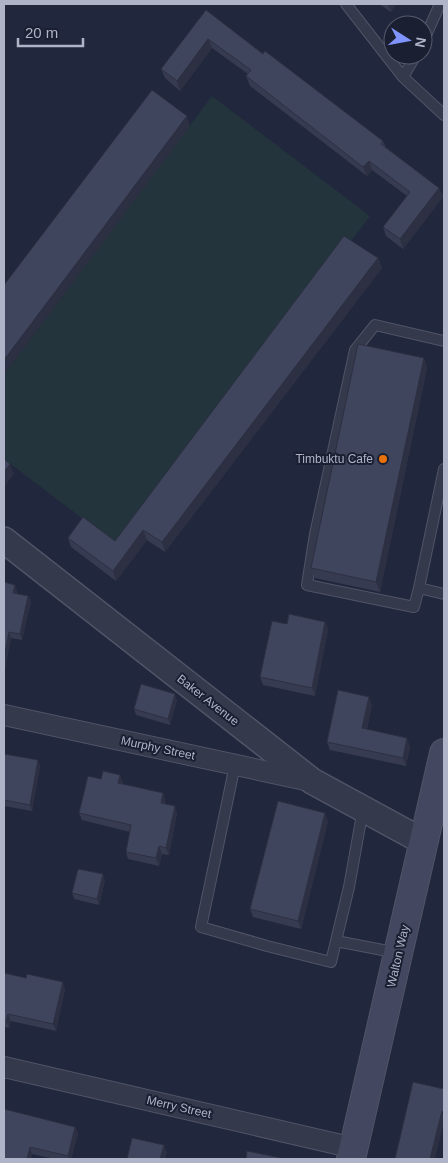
<svg xmlns="http://www.w3.org/2000/svg" width="448" height="1163" viewBox="0 0 448 1163" font-family="Arial,sans-serif">
	<style>
		.green { fill: #23343d }
		.lines { fill: none; stroke-linecap: round; stroke-linejoin: round }
		.service-casing { stroke: #505467; stroke-width: 12 }
		.minor-casing { stroke: #505467; stroke-width: 22 }
		.tertiary-casing { stroke: #505467; stroke-width: 28 }
		.secondary-casing { stroke: #505467; stroke-width: 30 }
		.service { stroke: #35394c; stroke-width: 10 }
		.minor { stroke: #35394c; stroke-width: 20 }
		.tertiary { stroke: #35394c; stroke-width: 25 }
		.secondary { stroke: #43475f; stroke-width: 28 }
		.wall { fill: #373b51 }
		.shaded-wall { fill: #2d3042 }
		.building { fill: #40455e; stroke: #2d3042 }
		.food-dot { fill: #e8710a; stroke: #1a1f31; stroke-width: 2 }
		.labels { text-anchor: middle; stroke-width: 4; stroke-linejoin: round; paint-order: stroke }
		.poi-label { font-size: 12px; fill: #b0b4c8; stroke: #1a1f31; text-anchor: end }
		.street-label { font-size: 12px; fill: #b0b4c8; stroke: #1a1f31 }
	</style>
	<rect width="100%" height="100%" fill="#21273c"/>
	<path class="green" d="M212 96 370 216 120 547 4 459V374Z"/>
	<g class="lines">
		<defs>
			<path id="service" d="M346 4 403 77 444 115
				M423 42 440 4
				M403 77 416 55
				M444 341 375 325 355 350 315 534 307 585 414 607 419 588 444 594
				M419 588 444 469
				M235 765 201 927 267 946 331 962 336 941
				M363 809 349 887 336 941 398 953"/>
			<path id="minor" d="M4 715 310 781
				M4 1067 354 1148"/>
			<path id="tertiary" d="M4 540 312 781 424 842"/>
			<path id="secondary" d="M351 1159 444 753"/>
		</defs>
		<use href="#service" class="service-casing"/>
		<use href="#minor" class="minor-casing"/>
		<use href="#tertiary" class="tertiary-casing"/>
		<use href="#secondary" class="secondary-casing"/>
		<use href="#service" class="service"/>
		<use href="#minor" class="minor"/>
		<use href="#tertiary" class="tertiary"/>
		<use href="#secondary" class="secondary"/>
	</g>
	<path class="wall" d="M379 4H396L391 12Z
		M206 10 263 54 383 141 386 148 439 188 443 197 403 249 386 236 383 227 407 196 372 170 367 176 250 86 246 76 248 74 212 48 180 91 165 78 161 69Z
		M378 258 382 268 165 552 147 540 116 581 71 547 68 538 115 541Z
		M424 358 427 368 380 592 315 578 311 568Z
		M4 582 17 591V594L28 596 31 602 22 640 11 638 4 674Z
		M325 622 328 630 315 696 263 685 260 677 287 624Z
		M177 700 170 725 136 715 134 709Z
		M372 705 367 729 410 746 406 766 330 750 327 742Z
		M4 754 38 760 40 766 32 811 4 806Z
		M101 779 123 782 122 784 163 793 165 800V804L177 813 169 855 162 854 159 866 128 859 126 852 130 832 82 820 79 813Z
		M328 821 301 929 253 917 250 909Z
		M105 880 99 905 74 899 72 893Z
		M4 973 65 989 56 1031 11 1021 9 1028 4 1027Z
		M75 1127 78 1134 71 1159H55L32 1154 31 1159H4Z"/>
	<path class="shaded-wall" d="M388 4H396L391 12Z
		M208 39 212 48 180 91 177 81Z
		M187 116 190 126 4 374V360Z
		M369 161 372 170 367 176 363 167Z
		M439 188 443 197 403 249 400 239Z
		M378 258 382 268 165 552 162 542Z
		M424 358 427 368 380 592 376 582Z
		M10 464 14 474 4 487V472Z
		M143 530 147 540 116 581 113 571Z
		M15 585 17 591 16 599 13 593Z
		M28 596 31 602 22 640 20 634Z
		M325 622 328 630 315 696 312 688Z
		M9 632 11 638 4 674V658Z
		M175 694 177 700 170 725 168 719Z
		M369 697 372 705 365 736 362 728Z
		M407 738 410 746 406 766 403 758Z
		M38 760 40 766 32 811 30 805Z
		M120 775 123 782 121 790 118 783Z
		M163 793 165 800 163 810 161 803Z
		M175 806 177 813 169 855 166 848Z
		M325 813 328 821 301 929 298 921Z
		M159 846 162 854 159 866 156 858Z
		M103 874 105 880 99 905 97 899Z
		M63 982 65 989 56 1031 53 1024Z
		M8 1014 11 1021 9 1028 6 1021Z
		M442 1111 444 1118V1122L435 1159H430Z
		M75 1127 78 1134 71 1159H69L68 1156Z
		M164 1145 167 1153 165 1159H160Z
		M30 1147 32 1154 31 1159H27Z"/>
	<path class="building" d="M206 10 263 54 265 51 383 141 381 144 439 188 400 239 383 227 410 192 369 161 363 167 246 76 251 70 208 39 177 81 161 69Z
		M152 90 187 116 4 360V285Z
		M344 236 378 258 162 542 143 530 113 571 68 538 83 517 115 541Z
		M358 344 424 358 376 582 311 568Z
		M4 459 10 464 4 472Z
		M4 582 15 585 13 593 28 596 20 634 9 632 4 658Z
		M289 614 325 622 312 688 260 677 272 621 287 624Z
		M141 684 175 694 168 719 134 709Z
		M338 690 369 697 362 728 407 738 403 758 327 742Z
		M4 754 38 760 30 805 4 800Z
		M103 771 120 775 118 783 163 793 161 803 175 806 166 848 159 846 156 858 126 852 131 825 79 813 88 776 101 779Z
		M278 801 325 813 298 921 250 909Z
		M78 869 103 874 97 899 72 893Z
		M4 973 26 978 27 974 63 982 53 1024 8 1014 6 1021H4Z
		M413 1082 444 1089V1112L442 1111 430 1159H395Z
		M4 1109 75 1127 68 1156 30 1147 27 1159H4Z
		M132 1138 164 1145 160 1159H127Z
		M247 1151 286 1159H246Z"/>
	<circle class="food-dot" cx="383" cy="459" r="5"/>
	<g class="labels">
		<g class="poi-label">
			<text x="373" y="463">Timbuktu Cafe</text>
		</g>
		<g class="street-label">
			<text transform="translate(208 700) rotate(38)" y="4">Baker Avenue</text>
			<text transform="translate(158 748) rotate(12)" y="4">Murphy Street</text>
			<text transform="translate(398 956) rotate(-77)" y="4">Walton Way</text>
			<text transform="translate(179 1107) rotate(13)" y="4">Merry Street</text>
		</g>
	</g>
	<rect width="448" height="1163" fill="none" stroke="#b0b4c8" stroke-width="10"/>
	<g transform="translate(408 40) rotate(101)"><circle r="24" fill="#1a1f31" stroke="#565b6d"/>
	<path d="M0-4L9 19L0 12L-9 19Z" fill="#8094fd"/>
	<text y="-8" font-size="14" font-weight="bold" text-anchor="middle" fill="#b0b4c8">N</text>
	</g>
	<path d="M18 38v8h65v-8" fill="none" stroke="#b0b4c8" stroke-width="2.5"/>
	<text x="25" y="38" font-size="15" fill="#b0b4c8" stroke="#1a1f31" stroke-width="4" paint-order="stroke">20 m</text>
</svg>
